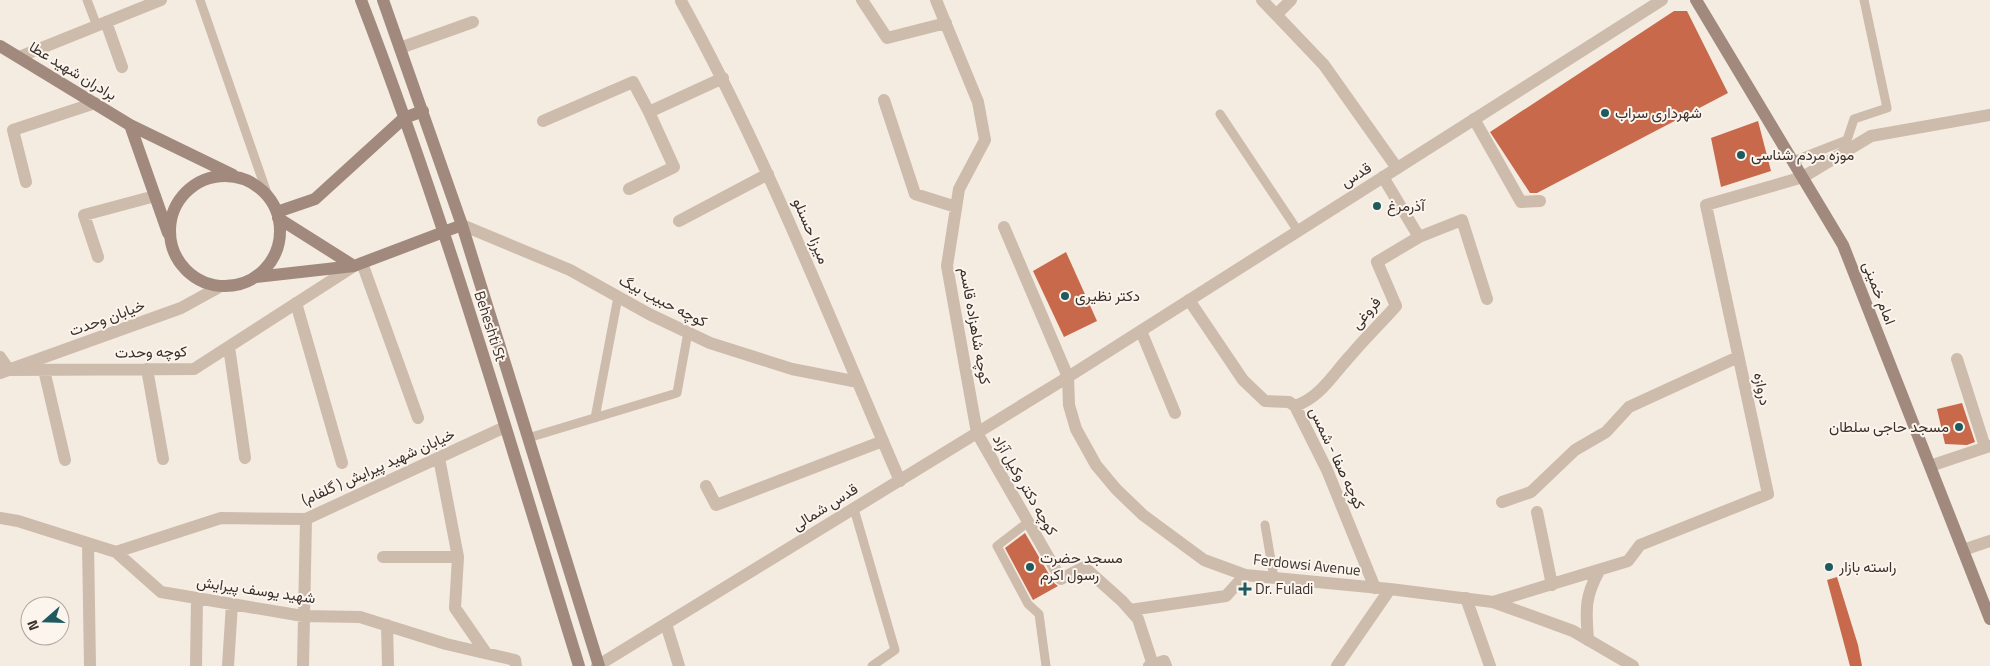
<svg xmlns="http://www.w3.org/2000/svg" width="1990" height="666" viewBox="0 0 1990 666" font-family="'Titillium Web',Vazirmatn,sans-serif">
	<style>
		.building { fill: #c8694b }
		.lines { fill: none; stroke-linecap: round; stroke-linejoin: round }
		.service { stroke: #cdbbac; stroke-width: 9 }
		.minor { stroke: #cdbbac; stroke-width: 12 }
		.tertiary { stroke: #cdbbac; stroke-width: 12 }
		.secondary { stroke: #a18a7d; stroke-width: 12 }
		.poi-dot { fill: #1f5a5e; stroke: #fbf5ee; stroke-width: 2 }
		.labels { text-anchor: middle; stroke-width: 4; stroke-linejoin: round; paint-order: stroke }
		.street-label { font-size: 15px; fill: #3b302b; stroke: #fbf5ee }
		.poi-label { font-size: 15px; fill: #3b302b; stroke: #fbf5ee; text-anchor: start }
	</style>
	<rect width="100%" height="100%" fill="#f4ebe1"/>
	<path class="building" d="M1674 11H1687L1728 93 1537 193H1530L1490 132Z
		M1758 121 1771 171 1721 187 1711 138Z
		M1066 252 1097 321 1064 337 1033 271Z
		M1962 403 1975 442 1967 445 1945 444 1937 409Z
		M1025 533 1054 583 1058 586 1033 600 1005 548Z
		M1837 577 1858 645 1862 666H1850L1827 580Z"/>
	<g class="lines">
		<path class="service" d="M87 0 97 26
			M200 0 268 196
			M1220 114 1298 231
			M1793 161 1847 140 1854 119 1887 108 1864 0
			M595 418 618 297
			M528 438 677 393 688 332
			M854 509 895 650 872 666
			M1027 523 997 546 1028 604 1039 614 1046 666
			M1265 525 1274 578"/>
		<path class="minor" d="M862 0 887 38 946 23
			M936 0 978 102 985 140 959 189 947 266 977 433 1061 579 1084 567 1122 601 1138 619 1153 665
			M1262 0 1324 65 1397 168
			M681 1C766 155 830 319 900 481
			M1276 15 1291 0
			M106 22 122 67
			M400 48 473 22
			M19 57 161 0
			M884 100 915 194 956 207
			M1474 119 1521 202 1540 201
			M543 121 633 82 649 112 723 78
			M26 182 13 130 95 103
			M629 189 674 167 649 112
			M679 221 768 174
			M462 225 570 270 649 314 710 343 792 369 858 382
			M1004 227 1068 377
			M1419 237 1462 220 1487 299
			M98 257 84 215 155 196
			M362 263 418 418
			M1189 300 1243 380 1265 401 1289 402 1295 406 1327 470 1375 588
			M296 303 342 463
			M1141 331 1175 413
			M229 347 245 458
			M0 357 9 370 194 369 354 266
			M1957 359 1985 447
			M147 369 163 459
			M44 370 65 460
			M1295 406C1321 397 1333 374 1351 355 1365 338 1381 323 1396 306L1377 262 1419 237 1383 177
			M439 458 458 557 455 608 486 653
			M1930 466 1990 446
			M706 486 716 505 883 441
			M1502 502 1531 492 1575 450 1606 432 1629 407 1738 357
			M1537 512 1552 585
			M0 518 18 521 116 552 221 518 306 519 505 427
			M88 543 90 666
			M1963 550 1990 541
			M116 552 161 592 303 616 360 617 446 644 515 660 516 666
			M383 557H458
			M1466 598 1490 666
			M1493 602 1628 561 1640 545 1768 494 1706 205 1803 177 1871 136 1990 115
			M1130 610 1226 596 1245 575
			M666 624 679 666
			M387 625 388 666
			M1588 640C1586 611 1584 598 1599 571
			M196 666 197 598
			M228 666 232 604
			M303 666 306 519
			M1149 666 1164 661 1166 666"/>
		<path class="tertiary" d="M0 373 181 308 221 286
			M1068 377 1069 405 1076 429 1096 465 1116 489 1143 515 1204 560 1245 575 1390 589 1493 602 1573 631 1633 666
			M597 666 1068 377 1662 0
			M1337 666 1390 589"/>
		<path class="secondary" d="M361 0C445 218 510 443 579 666
			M383 0 462 225 599 666
			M1696 0 1843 245 1990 619
			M0 46 130 125 233 175
			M130 125 168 233
			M170 231a55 55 0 1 1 110 0a55 55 0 1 1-110 0Z
			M277 212 315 199 404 118 423 111
			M278 218 354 266
			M256 277 354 266 462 225"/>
	</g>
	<g class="poi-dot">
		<circle cx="1605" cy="113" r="5"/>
		<circle cx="1741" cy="155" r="5"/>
		<circle cx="1377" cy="206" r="5"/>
		<circle cx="1065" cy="296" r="5"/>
		<circle cx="1959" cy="427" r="5"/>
		<circle cx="1030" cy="567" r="5"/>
		<circle cx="1829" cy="567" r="5"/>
		<path d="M1242.5 581.5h5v5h5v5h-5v5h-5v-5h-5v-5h5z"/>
	</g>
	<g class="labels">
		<g class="street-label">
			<text transform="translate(73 71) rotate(31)" y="5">برادران شهید عطا</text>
			<text transform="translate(1356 175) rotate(-32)" y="5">قدس</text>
			<text transform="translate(811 231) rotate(67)" y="5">میرزا حسنلو</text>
			<text transform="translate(1879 293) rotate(69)" y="5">امام خمینی</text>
			<text transform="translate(663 301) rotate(27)" y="5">کوچه حبیب بیگ</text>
			<text transform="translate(1366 313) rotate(-50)" y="5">فروغی</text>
			<text transform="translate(107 318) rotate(-20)" y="5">خیابان وحدت</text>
			<text transform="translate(490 326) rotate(72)" y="5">Beheshti St</text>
			<text transform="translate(975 326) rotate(80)" y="5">کوچه شاهزاده قاسم</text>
			<text transform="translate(151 352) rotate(-1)" y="5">کوچه وحدت</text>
			<text transform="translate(1762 389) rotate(78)" y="5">دروازه</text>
			<text transform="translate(1337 458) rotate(65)" y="5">کوچه صفا - شمس</text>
			<text transform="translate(378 467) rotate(-24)" y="5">خیابان شهید پیرایش ( گلفام)</text>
			<text transform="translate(1025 485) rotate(60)" y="5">کوچه دکتر وکیل آزاد</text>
			<text transform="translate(825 507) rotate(-32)" y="5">قدس شمالی</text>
			<text transform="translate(1307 565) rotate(6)" y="5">Ferdowsi Avenue</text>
			<text transform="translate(256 590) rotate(8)" y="5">شهید یوسف پیرایش</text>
		</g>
		<g class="poi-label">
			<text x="1615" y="118">شهرداری سراب</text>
			<text x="1751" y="160">موزه مردم شناسی</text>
			<text x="1387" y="211">آذرمرغ</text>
			<text x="1075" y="301">دکتر نظیری</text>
			<text x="1949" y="432" text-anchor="end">مسجد حاجی سلطان</text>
			<text x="1040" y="563">مسجد حضرت<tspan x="1040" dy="17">رسول اکرم</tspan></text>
			<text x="1839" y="572">راسته بازار</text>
			<text x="1255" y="594">Dr. Fuladi</text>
		</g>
	</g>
	<g transform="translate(45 621) rotate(250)"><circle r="24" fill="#fbf5ee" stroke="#aea6a0"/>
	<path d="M0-4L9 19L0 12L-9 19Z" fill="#1f5a5e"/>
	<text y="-8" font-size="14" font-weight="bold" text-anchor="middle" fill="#3b302b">N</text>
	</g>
</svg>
